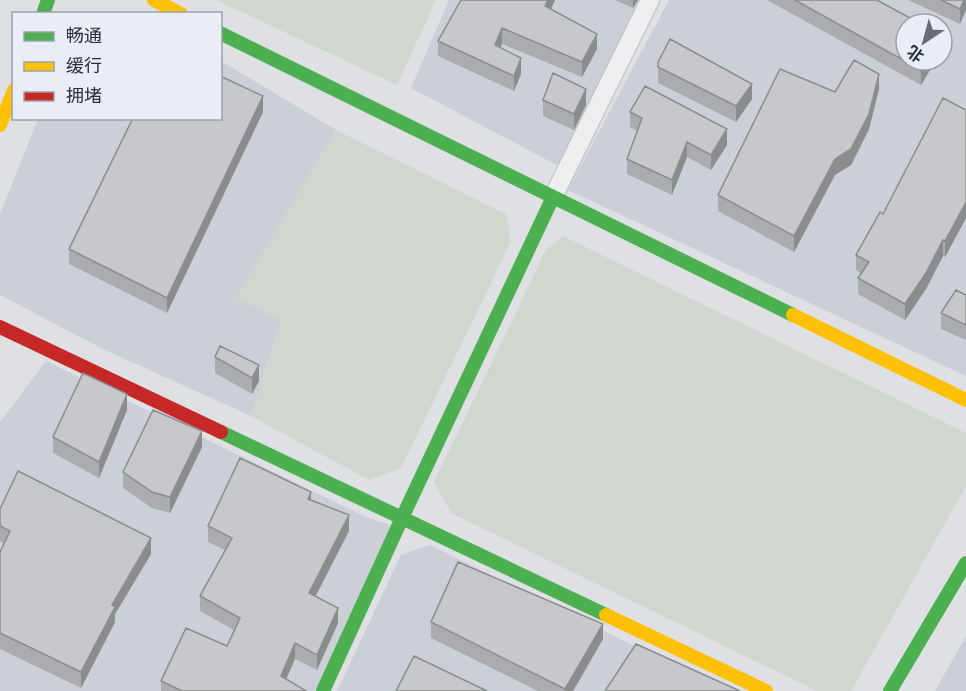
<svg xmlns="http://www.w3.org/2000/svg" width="966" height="691" viewBox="0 0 966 691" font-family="Barlow,'Noto Sans SC',sans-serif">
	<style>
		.built { fill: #cbd0d7; fill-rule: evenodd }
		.green { fill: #cfd7ce }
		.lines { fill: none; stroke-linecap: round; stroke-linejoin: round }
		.street-casing { stroke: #bcbec1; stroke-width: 20 }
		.street { stroke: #edeef0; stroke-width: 18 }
		.fast { stroke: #4caf50; stroke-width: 14 }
		.slow { stroke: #ffc107; stroke-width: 14 }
		.jam { stroke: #c62828; stroke-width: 14 }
		.wall { fill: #aaacaf }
		.shaded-wall { fill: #8b8c8e }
		.building { fill: #c6c8cb; stroke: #8b8c8e; stroke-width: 1.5 }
	</style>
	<rect width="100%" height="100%" fill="#dee0e3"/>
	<!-- built -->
	<path class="built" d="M449,0h196l-79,170 -155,-82z
		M669,0h297v376l-398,-186zM906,24h36v36h-36z
		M221,61l115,69 -99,167 44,23 -30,96 -146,-66 -105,-55v-81l38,-95 182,-1z
		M46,361l322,157 23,7 -71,166h-320v-269z
		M430,545l296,146h-389l64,-136z
		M966,636v55h-31z"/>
	<!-- green -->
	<path class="green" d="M216,0h220l-39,85z
		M336,130l170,84 5,28 -110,226 -32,12 -118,-64 30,-96 -45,-23z
		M563,236l403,197v53l-115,205h-34l-366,-178 -17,-31 112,-232z"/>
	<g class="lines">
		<!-- street casing -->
		<g class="street-casing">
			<path id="street" d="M553,197l97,-197"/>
		</g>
		<!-- street -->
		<use href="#street" class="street"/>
		<!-- fast -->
		<path class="fast" d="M43,14l5,-14
			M220,33l573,282
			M221,432l385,183
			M323,691l79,-173 151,-321
			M890,691l76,-128"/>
		<!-- slow -->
		<path class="slow" d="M154,0l27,14
			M0,125l14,-35
			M793,315l173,85
			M606,615l160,76"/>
		<!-- jam -->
		<path class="jam" d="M0,327l221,105"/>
	</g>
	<!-- wall -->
	<path class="wall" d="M461,0h94l-4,9 46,40 -15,28 -80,-33 -2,4 21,26 -7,17 -76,-35v-15z
		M615,0h23l-5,8z
		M767,0h110l59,60 -15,25z
		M908,0h58l-6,24z
		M658,62l94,37 -16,23 -78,-39z
		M879,89l-10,40 -18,36 -16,10 -41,77 -76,-41v-16l117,-103z
		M543,100l43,5 -12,25 -31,-14z
		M966,110v108l-21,39 -2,-1 -17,33 -21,31 -47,-26v-16l3,-4 -5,-4v-15l27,-41z
		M263,112l-96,201 -98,-49v-15z
		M630,112l97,33 -16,25 -24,-13 -15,38 -45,-21v-15l10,-28 -7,-4z
		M966,295v45l-25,-11v-16z
		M215,357l44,24 -7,13 -37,-21z
		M127,410l-28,68 -46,-25v-16z
		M202,447l-32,66 -18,-5 -29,-20v-16z
		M311,500l38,31 -34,65 23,27 -21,47 -22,-11 -9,20 20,12h-145v-10l66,-35 7,-16 -34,-19v-15l25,-46 -17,-8v-16z
		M0,509l151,45 -36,60v8l-34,66 -81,-39v-97l4,-8 -4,-3z
		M431,622l172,17 -30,52h-35l-107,-53z"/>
	<!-- shaded-wall -->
	<path class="shaded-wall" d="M548,0h7l-10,21v-15z
		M633,0h5l-5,8z
		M964,0h2v10l-6,14v-15z
		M502,28v16l-7,17v-16z
		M597,34v15l-15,28v-15z
		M521,58v16l-7,17v-15z
		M927,60h9l-15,25v-15z
		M879,74v15l-10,40 -18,36 -16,10 -41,77v-16z
		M752,84v15l-16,23v-16z
		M586,89v16l-12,25v-16z
		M263,96v16l-96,201v-15z
		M727,129v16l-16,25v-15z
		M687,142v15l-15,38v-15z
		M966,202v16l-21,39v-16z
		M943,240v16l-17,33 -21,31v-16z
		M259,365v16l-7,13v-16z
		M127,394v16l-28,68v-16z
		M202,431v16l-32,66v-16z
		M311,492v15l-3,-8z
		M349,515v16l-40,78v-16z
		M151,538v16l-36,60v8l-34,66v-16l31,-67z
		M338,608v15l-21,47v-15z
		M603,624v15l-30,52h-8v-2z
		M295,643v16l-14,32v-15z"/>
	<!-- building -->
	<path class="building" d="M461,0h87l-3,6 52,28 -15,28 -80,-34 -7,17 26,13 -7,18 -76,-35z
		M795,0h82l44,24h-15v36h21l-6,10z
		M941,0h23l-4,9z
		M670,39l82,45 -16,22 -78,-39v-5z
		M854,60l25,14 -10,40 -18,35 -16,10 -41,77 -76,-41 62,-126 55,23z
		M553,73l33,16 -12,25 -31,-14z
		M220,76l43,20 -96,202 -98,-49 64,-131h87z
		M645,86l82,43 -16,26 -24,-13 -15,38 -45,-21 15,-41 -12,-6z
		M943,98l23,12v92l-21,39 -2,-1 -17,33 -21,31 -47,-26 11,-16 -13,-7 24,-43 3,2z
		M956,290l10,5v30l-25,-12z
		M220,346l39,19 -7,13 -37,-21z
		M83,373l44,21 -28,68 -46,-25z
		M153,410l49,21 -32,66 -18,-5 -29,-20z
		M240,458l71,34 -3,7 41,16 -40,78 29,15 -21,47 -22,-12 -14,33 25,15h-124l-21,-10 25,-53 41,18 13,-28 -40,-22 32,-58 -24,-12z
		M18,471l133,67 -39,67 3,2 -34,65 -81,-39v-81l10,-21 -10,-5v-17z
		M458,562l145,62 -38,65 -134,-67z
		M636,644l104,47h-135z
		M414,656l73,35h-91z"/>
	<!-- legend -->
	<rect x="12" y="12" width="210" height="108" fill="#eaeef4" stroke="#9ba1aa" stroke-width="1.5"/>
	<rect x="24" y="32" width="30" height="9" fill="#4caf50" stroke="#9ba1aa" stroke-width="1.5"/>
	<text x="66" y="42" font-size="18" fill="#252e3c">畅通</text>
	<rect x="24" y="62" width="30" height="9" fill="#ffc107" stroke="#9ba1aa" stroke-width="1.5"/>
	<text x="66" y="72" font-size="18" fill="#252e3c">缓行</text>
	<rect x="24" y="92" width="30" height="9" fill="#c62828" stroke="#9ba1aa" stroke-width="1.5"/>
	<text x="66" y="102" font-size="18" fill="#252e3c">拥堵</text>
	<!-- north arrow -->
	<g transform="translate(924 42) rotate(216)"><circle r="28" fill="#eaeef4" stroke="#9ba1aa" stroke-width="1.5"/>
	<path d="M0-4.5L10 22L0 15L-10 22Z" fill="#666c76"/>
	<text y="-9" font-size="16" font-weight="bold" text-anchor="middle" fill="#252e3c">北</text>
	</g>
</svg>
